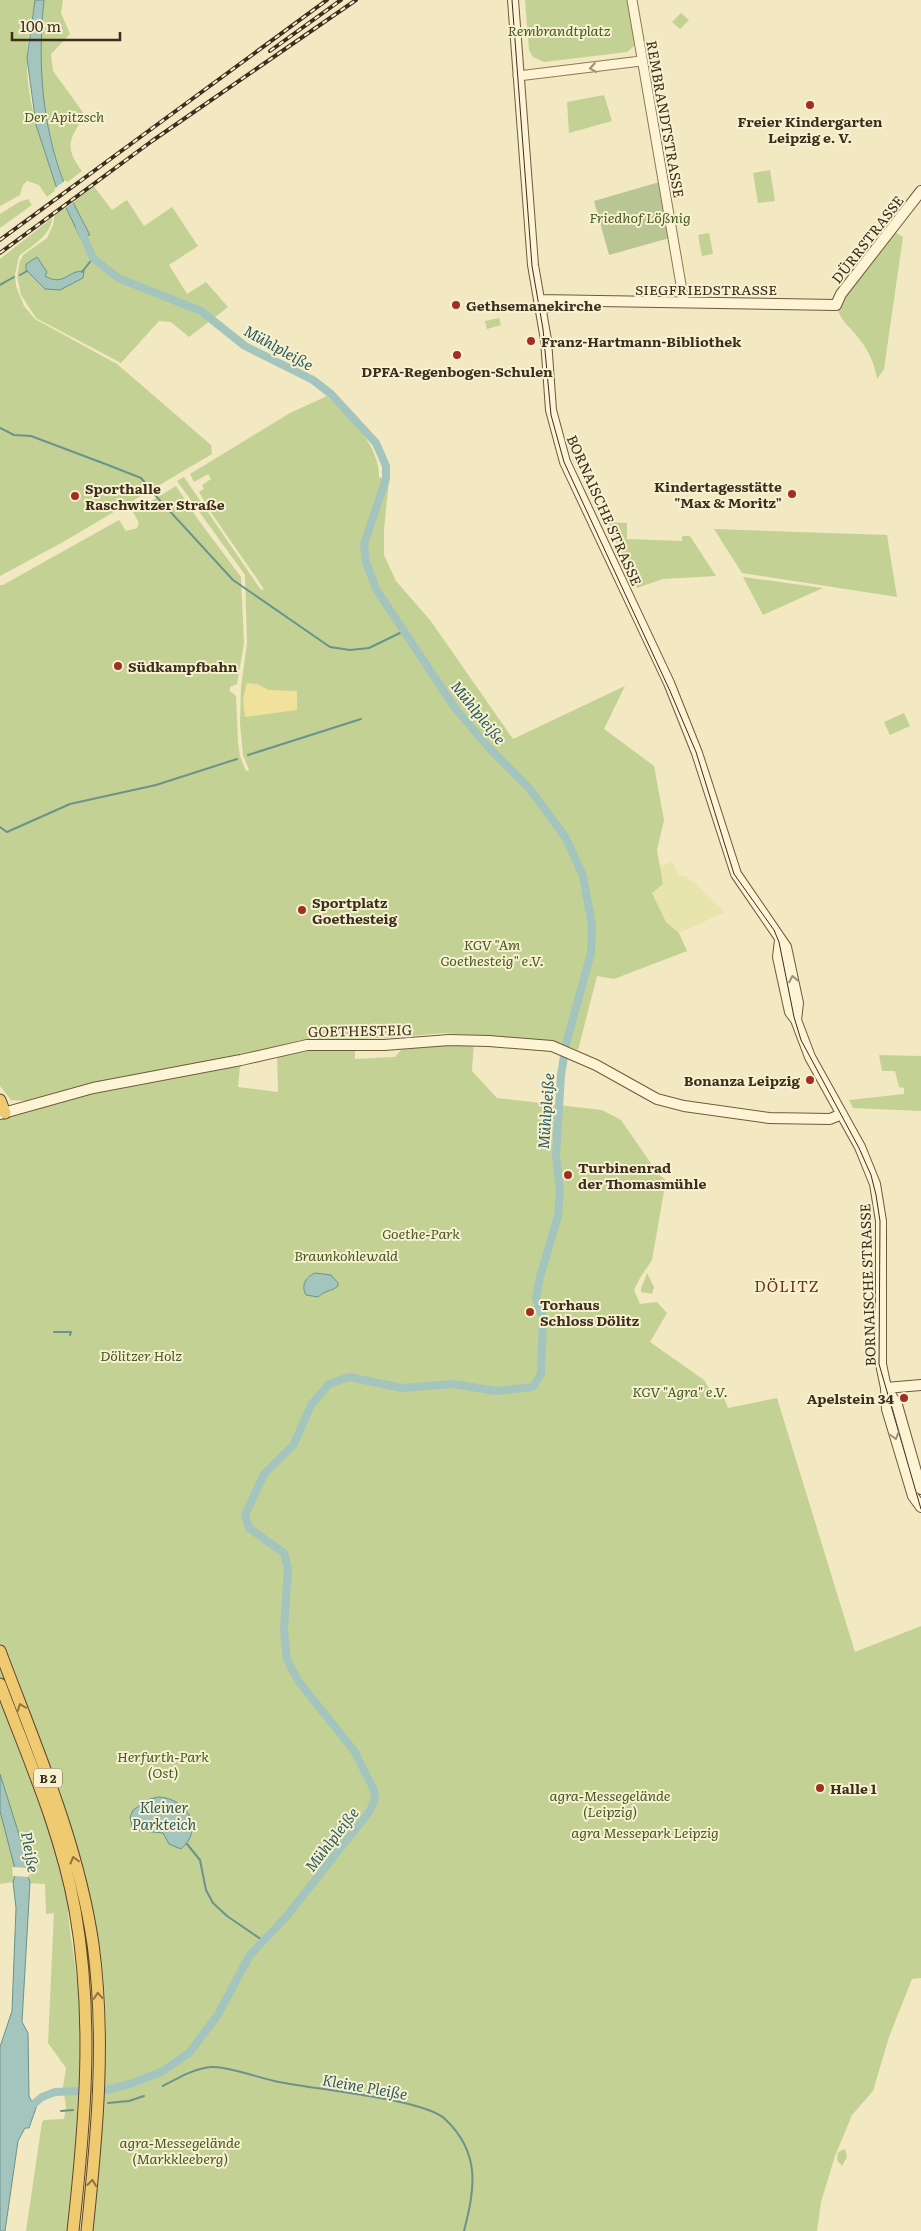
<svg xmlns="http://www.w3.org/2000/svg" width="921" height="2231" viewBox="0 0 921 2231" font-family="Literata,serif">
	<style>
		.farmland { fill: #e8e4ae }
		.green { fill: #c4d194 }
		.sand { fill: #f0e29c }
		.cemetery { fill: #bac594 }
		.water { fill: #a4c4be; stroke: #6a938d }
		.pier { fill: #f2e8c1 }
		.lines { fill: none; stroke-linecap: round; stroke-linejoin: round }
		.stream { stroke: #6a938d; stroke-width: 2 }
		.canal { stroke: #a4c4be; stroke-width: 8 }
		.tertiary-casing { stroke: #8d7957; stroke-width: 11 }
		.secondary-casing { stroke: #6f5a3a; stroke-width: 12 }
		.trunk-casing { stroke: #5a462b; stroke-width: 13 }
		.tertiary { stroke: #fcf4d5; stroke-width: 9 }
		.secondary { stroke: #fcf4d5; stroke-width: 10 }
		.trunk { stroke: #f0ca70; stroke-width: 11 }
		.tram { stroke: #3c2e1c; stroke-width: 1 }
		.rail-casing { stroke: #3c2e1c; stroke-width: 4 }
		.rail { stroke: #f8f1d1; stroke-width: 2; stroke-dasharray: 5.5; stroke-linecap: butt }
		.oneway { stroke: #9c9178 }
		.oneway2 { stroke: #8d7442 }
		.poi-dot { fill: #a22d21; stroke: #f8f1d1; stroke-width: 2 }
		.labels { text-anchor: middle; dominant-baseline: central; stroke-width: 4; stroke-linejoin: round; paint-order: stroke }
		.shield { fill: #f8f1d1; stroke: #746852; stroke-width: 1 }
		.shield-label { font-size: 12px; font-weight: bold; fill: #3c2e1c }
		.park-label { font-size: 14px; font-style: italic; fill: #465a21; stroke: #f8f1d1 }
		.street-label { font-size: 14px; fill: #3c2e1c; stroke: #f8f1d1 }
		.poi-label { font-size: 14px; font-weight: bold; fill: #3c2e1c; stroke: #f8f1d1; text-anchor: start }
		.water-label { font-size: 15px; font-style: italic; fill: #2a5b5d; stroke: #f8f1d1 }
		.neighbourhood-label { font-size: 15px; letter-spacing: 1px; fill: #6c3218; stroke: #f8f1d1 }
	</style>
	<rect width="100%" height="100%" fill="#f2e8c1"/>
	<!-- farmland -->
	<path class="farmland" d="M673,862l5,14h6l11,7 30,29 -46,21 -13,-11 -14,-29 11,-9 -4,-18z"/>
	<!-- green -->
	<path class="green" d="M0,0h35c-3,19 -8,39 -8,58 -1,45 16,89 30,131l-10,8 -8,-12 -12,-4 -4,4 -3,10 -20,11z
		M44,0h19l-2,13 9,21 -19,20 2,17 32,44c-15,24 -22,31 -3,56l-17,13c-23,-61 -28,-120 -21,-184z
		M525,0h105l4,46 -7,6 -83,10 -11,-5 -4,-7z
		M681,13l8,7 -9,9 -8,-7z
		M604,95l8,26 -43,12 -2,-31z
		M770,170l5,31 -17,2 -5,-30z
		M93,185l19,25 15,-10 17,26 28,-19 26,39 -29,19 18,29 19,-12 22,25 -39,30 -18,-15 -12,-1 -38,42 -85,-45 -15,-23 -4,-19 3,-15 3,-6 24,-17 6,-13 2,-12z
		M28,199l4,6 -32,23v-14l19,-12z
		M52,218c-1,18 -21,28 -33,38l-4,19 1,11 8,20 11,13 82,45 94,81 1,9 -149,88 -63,34v-317z
		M891,230l12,7 -19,132 -7,10c-2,-14 -8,-28 -17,-39 -11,-16 -17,-14 -24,-35z
		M709,233l4,21 -11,2 -4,-21z
		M499,318l2,7 -14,4 -2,-8z
		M327,396c22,22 52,47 52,81l10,3 -5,49v26l12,26 34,39 83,119 112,-53 -21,43 50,37 10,54 -7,30 6,34 -11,9 14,29 13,11 8,18 -73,28 -17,-3 -19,74 -23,-8 -110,-9 -59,5 -85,2 -66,17 -153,28 -55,16 -16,-1 -11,-14v-501h3l116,-65 7,11 11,-3 2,-5 -6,-11 43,-26 21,32 44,59 3,66 -7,41 -7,3v4l6,5 2,46 2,14 6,15 3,-1 -6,-15 -3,-32 1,-36 6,-44 -2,-68 -68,-94 7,-4 77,113 3,-1 -52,-75 -13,-22 5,-3 -2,-4 9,-6 -3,-5 -14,8 -4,-8 100,-61z
		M607,522l20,1v16l55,2v-5h8l26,40 -53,3 -26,9z
		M714,529l173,6 10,62 -155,-24z
		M743,577l80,11 -60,27z
		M904,713l6,13 -20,9 -6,-13z
		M474,1040l-2,31 25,27 105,12 19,10 38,55 7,5 -14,80 -12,18 -6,12 6,14 17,-2 10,11 -17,29 54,38 12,20 7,-4 5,12 49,-10 78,254 66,-26v352l-9,1 -23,58 -16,54 -21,24 -17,41 -14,46 -4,29h-725c9,-108 26,-217 0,-325l-24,5c2,26 8,53 10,80 6,80 -3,160 -11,240h-41l16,-109 2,-2 20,-1 2,-12 -3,-20 3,-19 -18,-25 6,-130 -8,1 -1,-30 -32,-2 -13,2v-764l88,-25 152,-29 -2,21 40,5 -1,-41 78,-6v14l40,-2 11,-13z
		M879,1055l42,1v55l-68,-3 -4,-8 55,-6v-6l-5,-1 -4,-16h-13z
		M647,1273l7,14 -2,7 -11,-2v-3z
		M845,2149l2,8 -5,9 -5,-6 1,-8z"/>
	<!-- sand -->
	<path class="sand" d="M247,683l10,1 12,6 28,1v19l-52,7 -2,-18z"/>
	<!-- cemetery -->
	<path class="cemetery" d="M663,181l10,56 -64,18 -15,-54z"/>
	<!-- water -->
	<path class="water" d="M35,0h9c-6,58 -3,113 15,169 8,23 20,45 31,66l-6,1 -3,3 -24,-50 -21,-64 -9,-67z
		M37,257l10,15 -2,4c19,11 23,-6 39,-5l-1,7 -23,12 -15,-1 -19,-19v-6z
		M315,1273l16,2 7,8v3c-7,6 -13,4 -20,11l-12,-2c-5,-9 -1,-18 9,-22z
		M0,1774l28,89 -3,7 5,12 -8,140 6,11 1,63 3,6 2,-1 3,4 -8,23h-4l-7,13 -13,90h-5v-184l12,-36 4,-103 -3,-26 3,-9 -16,-62z
		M158,1797c29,1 47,32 23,52l-12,-5 -6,-11 -30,-3 -3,-13 3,-7 17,-11z"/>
	<!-- pier -->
	<path class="pier" d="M66,180l9,21 -11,8 -10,-20z
		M12,1867l16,1 1,9 -16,-1z"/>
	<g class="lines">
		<!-- stream -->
		<path class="stream" d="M82,272l11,-14
			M20,275l7,-4
			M0,285l14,-8
			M0,428l14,7 17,1 77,29 33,13 10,12
			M155,495l78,85 97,67 20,3 19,-2 33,-16
			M248,755l113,-36
			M0,827l7,5 63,-28 86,-19 81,-26
			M54,1332h17l-1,3
			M187,1844l13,16 6,30 7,13 14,13 35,24
			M163,2086c15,-8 32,-18 49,-19 16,-1 50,12 67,15 34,7 145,17 166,37 36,34 30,69 19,112
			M108,2103l21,-2 15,-5
			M61,2111l12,-1"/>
		<!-- canal -->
		<path class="canal" d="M29,2108l13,-11 13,-5 50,-2 25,-6 33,-13 26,-18 28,-37 33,-61 36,-38 83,-105 6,-12 -1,-10 -19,-38 -56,-70 -12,-22 -3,-30 4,-62 -4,-15 -35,-25 -4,-13 19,-41 30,-30 17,-39 18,-21 20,-7 53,11 51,-4 43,7 37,-4 8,-13 2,-55 -7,-21 4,-21 18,-61 2,-25 -4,-35 5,-81 5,-31 25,-91 1,-28 -9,-49 -17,-38 -37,-50 -39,-39 -35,-41 -79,-119 -10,-27 -2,-18 22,-65v-13l-10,-23 -45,-49 -18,-14 -68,-34 -44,-35 -83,-33 -25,-20 -13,-30"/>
		<!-- tertiary casing -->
		<g class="tertiary-casing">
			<path id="tertiary" d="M632,0l52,302
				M518,76l123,-15"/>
		</g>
		<!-- secondary casing -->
		<g class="secondary-casing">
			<path id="secondary" d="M513,0l20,265 13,75 5,70 14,52 104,221 28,70 39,121 50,73 12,56 -2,17
				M539,300l297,5 5,-11 80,-103
				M540,308l27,-4
				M780,940l-2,17 12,55 6,8 14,37 50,90 15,37 6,37v143l5,24 1,21 26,87 8,11
				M0,1114l93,-26 148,-28 66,-15h77l65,-5 40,1 63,5 44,19 61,34 27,7 85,12 61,1 12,-5
				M886,1388l35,-3
				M887,1389l10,16 24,84"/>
		</g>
		<!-- trunk casing -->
		<g class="trunk-casing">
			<path id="trunk" d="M0,1100l5,13
				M0,1651c36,96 78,191 93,293 13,95 4,191 -6,287
				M0,1684c28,74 61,148 75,226 19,107 10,214 -2,321"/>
		</g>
		<!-- tertiary -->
		<use href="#tertiary" class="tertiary"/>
		<!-- secondary -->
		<use href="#secondary" class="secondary"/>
		<!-- trunk -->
		<use href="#trunk" class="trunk"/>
		<!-- tram -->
		<path class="tram" d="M512,0l20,266 11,63 8,86 13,47 106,229 26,61 38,122 40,56 5,12 15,75 7,23 58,108 12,27 5,20 4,26 -1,143 42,145"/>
		<!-- rail casing -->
		<g class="rail-casing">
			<path id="rail" d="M270,51l71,-51
				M0,240l327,-240
				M0,253l152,-112 204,-141"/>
		</g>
		<!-- rail -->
		<use href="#rail" class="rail"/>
	</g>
	<!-- one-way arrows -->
	<defs><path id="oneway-chevron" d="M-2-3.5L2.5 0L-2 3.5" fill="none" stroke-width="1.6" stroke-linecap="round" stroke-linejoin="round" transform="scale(1.25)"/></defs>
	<g class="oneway">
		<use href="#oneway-chevron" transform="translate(593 68) rotate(171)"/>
		<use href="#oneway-chevron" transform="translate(793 979) rotate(-101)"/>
		<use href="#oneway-chevron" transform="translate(895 1436) rotate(74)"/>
	</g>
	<g class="oneway2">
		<use href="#oneway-chevron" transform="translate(21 1707) rotate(-111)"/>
		<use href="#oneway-chevron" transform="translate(74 1860) rotate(-105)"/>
		<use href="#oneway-chevron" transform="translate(98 1996) rotate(-94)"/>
		<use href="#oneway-chevron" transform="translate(92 2183) rotate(-84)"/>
	</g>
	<!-- markers -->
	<g class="poi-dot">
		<circle cx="810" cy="105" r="5"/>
		<circle cx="456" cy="305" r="5"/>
		<circle cx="531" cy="341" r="5"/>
		<circle cx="457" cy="355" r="5"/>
		<circle cx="792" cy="494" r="5"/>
		<circle cx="75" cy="496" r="5"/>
		<circle cx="118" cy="666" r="5"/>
		<circle cx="302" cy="910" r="5"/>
		<circle cx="810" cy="1080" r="5"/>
		<circle cx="568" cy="1175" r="5"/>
		<circle cx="530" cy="1312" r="5"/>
		<circle cx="904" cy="1398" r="5"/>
		<circle cx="820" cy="1788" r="5"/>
	</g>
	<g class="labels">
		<!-- shield labels -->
		<rect class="shield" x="34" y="1768.5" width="28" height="19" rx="4"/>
		<g class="shield-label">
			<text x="48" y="1778">B 2</text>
		</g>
		<!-- park labels -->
		<g class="park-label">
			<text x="559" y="30">Rembrandtplatz</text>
			<text x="64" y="116">Der Apitzsch</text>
			<text x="640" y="217">Friedhof Lößnig</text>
			<text x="492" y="944">KGV "Am<tspan x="492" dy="16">Goethesteig" e.V.</tspan></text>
			<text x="421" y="1233">Goethe-Park</text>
			<text x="346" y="1255">Braunkohlewald</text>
			<text x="141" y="1355">Dölitzer Holz</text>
			<text x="680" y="1391">KGV "Agra" e.V.</text>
			<text x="163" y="1756">Herfurth-Park<tspan x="163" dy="16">(Ost)</tspan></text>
			<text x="610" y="1795">agra-Messegelände<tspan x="610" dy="16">(Leipzig)</tspan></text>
			<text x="645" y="1832">agra Messepark Leipzig</text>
			<text x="180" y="2142">agra-Messegelände<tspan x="180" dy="16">(Markkleeberg)</tspan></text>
		</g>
		<!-- street labels -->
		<g class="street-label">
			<text transform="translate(666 119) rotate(80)">REMBRANDTSTRASSE</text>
			<text transform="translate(867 239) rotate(-52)">DÜRRSTRASSE</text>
			<text x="706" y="289">SIEGFRIEDSTRASSE</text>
			<text transform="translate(605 510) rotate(66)">BORNAISCHE STRASSE</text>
			<text transform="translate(360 1030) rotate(-1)">GOETHESTEIG</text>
			<text transform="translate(867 1285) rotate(-92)">BORNAISCHE STRASSE</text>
		</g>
		<!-- poi labels -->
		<g class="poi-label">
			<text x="810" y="121" text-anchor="middle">Freier Kindergarten<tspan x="810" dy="16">Leipzig e. V.</tspan></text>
			<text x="466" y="305">Gethsemanekirche</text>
			<text x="541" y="341">Franz-Hartmann-Bibliothek</text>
			<text x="457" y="371" text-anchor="middle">DPFA-Regenbogen-Schulen</text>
			<text x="782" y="486" text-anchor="end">Kindertagesstätte<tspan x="782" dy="16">"Max &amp; Moritz"</tspan></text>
			<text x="85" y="488">Sporthalle<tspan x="85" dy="16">Raschwitzer Straße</tspan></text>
			<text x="128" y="666">Südkampfbahn</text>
			<text x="312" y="902">Sportplatz<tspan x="312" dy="16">Goethesteig</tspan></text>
			<text x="800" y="1080" text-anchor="end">Bonanza Leipzig</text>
			<text x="578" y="1167">Turbinenrad<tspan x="578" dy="16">der Thomasmühle</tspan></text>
			<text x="540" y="1304">Torhaus<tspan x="540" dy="16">Schloss Dölitz</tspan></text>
			<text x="894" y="1398" text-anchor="end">Apelstein 34</text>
			<text x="830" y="1788">Halle 1</text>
		</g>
		<!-- water labels -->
		<g class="water-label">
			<text transform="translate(279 347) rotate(29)">Mühlpleiße</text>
			<text transform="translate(479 712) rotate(51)">Mühlpleiße</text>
			<text transform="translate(545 1111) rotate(-86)">Mühlpleiße</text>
			<text x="164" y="1806">Kleiner<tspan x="164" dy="17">Parkteich</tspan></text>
			<text transform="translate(331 1839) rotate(-52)">Mühlpleiße</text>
			<text transform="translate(31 1852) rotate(80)">Pleiße</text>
			<text transform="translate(365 2086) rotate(10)">Kleine Pleiße</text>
		</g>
		<!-- neighbourhood labels -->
		<g class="neighbourhood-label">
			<text x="787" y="1285">DÖLITZ</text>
		</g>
	</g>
	<!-- scale -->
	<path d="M12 32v8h108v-8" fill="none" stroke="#3c2e1c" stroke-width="2.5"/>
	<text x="20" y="32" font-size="15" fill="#3c2e1c" stroke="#f8f1d1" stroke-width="4" paint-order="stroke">100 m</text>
</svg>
